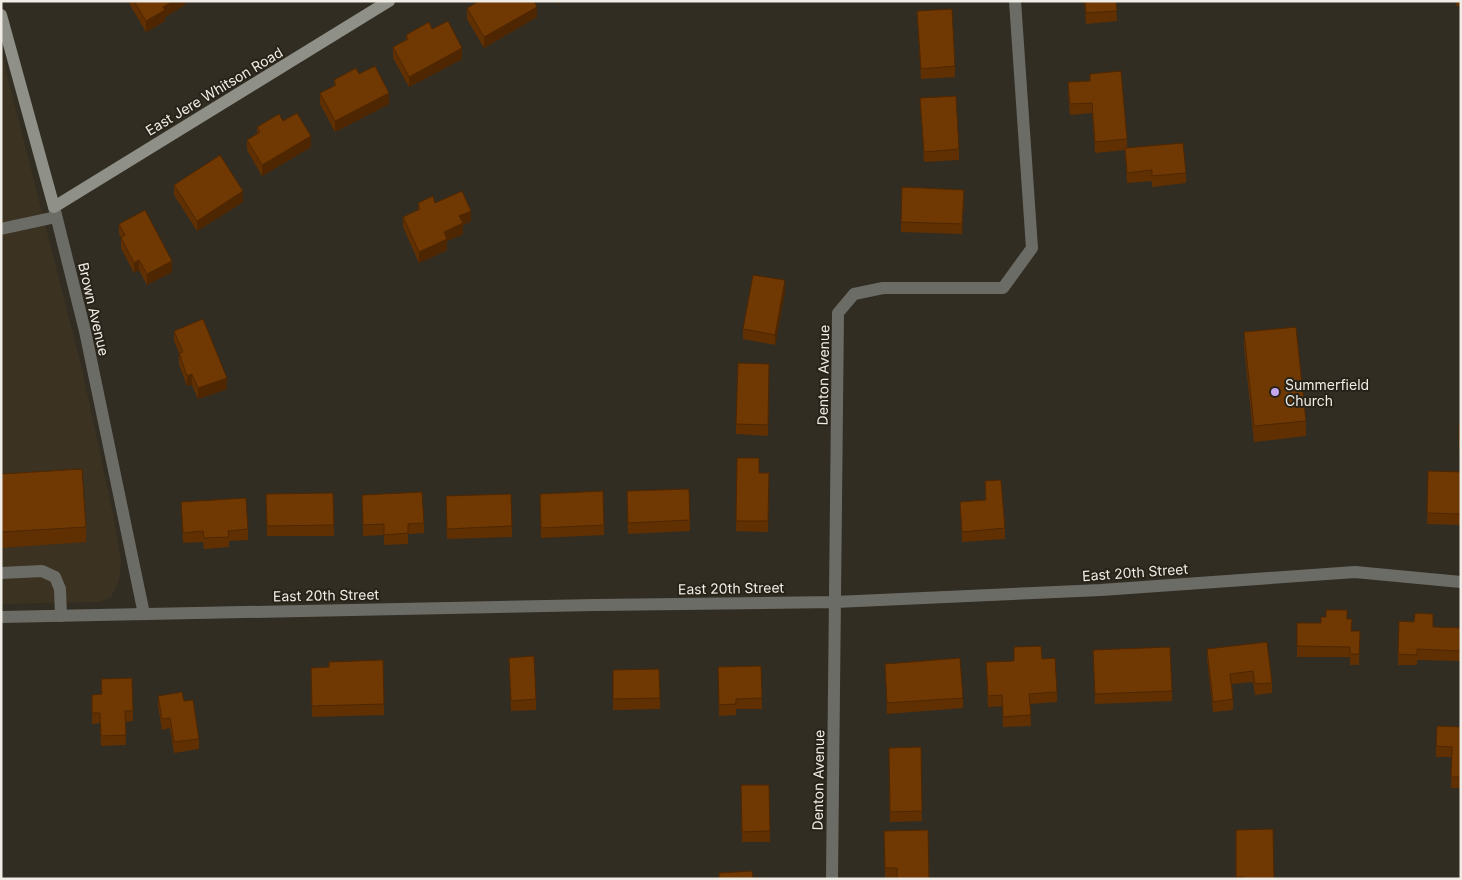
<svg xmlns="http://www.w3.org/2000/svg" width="1462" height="880" viewBox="0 0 1462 880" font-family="Inter,sans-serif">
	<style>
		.built { fill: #3b3222 }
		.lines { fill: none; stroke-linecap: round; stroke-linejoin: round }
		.lane { stroke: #6c6c67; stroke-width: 12 }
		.street { stroke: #6c6c67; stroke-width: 12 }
		.secondary { stroke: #8f9087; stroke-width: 12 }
		.wall { fill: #603003 }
		.shaded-wall { fill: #4e2702 }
		.building { fill: #703803; stroke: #4e2702 }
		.poi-dot { fill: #c6a6f0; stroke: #282319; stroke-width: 2 }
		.labels { text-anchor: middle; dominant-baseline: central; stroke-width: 4; stroke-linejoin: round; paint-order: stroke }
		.street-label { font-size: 14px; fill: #f0ece6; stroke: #282319 }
		.poi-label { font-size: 14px; fill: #f0ece6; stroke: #282319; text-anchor: start }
	</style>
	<rect width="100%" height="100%" fill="#322d23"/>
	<!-- built -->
	<path class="built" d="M1,52l81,317 31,145 8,47 -2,20 -8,16 -11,5 -99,2z"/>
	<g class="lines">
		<!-- lane -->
		<path class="lane" d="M1,229l55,-12
			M1,573l41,-2 13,6 5,12 1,27"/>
		<!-- street -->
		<path class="street" d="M54,207l31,124 59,283
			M1,617l595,-12 239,-3 266,-12 254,-18 106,10
			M832,879l6,-566 16,-19 29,-6h120l29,-40 -17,-247"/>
		<!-- secondary -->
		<path class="secondary" d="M1,15l53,192 335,-206"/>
	</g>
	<!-- wall -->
	<path class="wall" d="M129,1h56v4l-20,12v4l-19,11 -17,-29z
		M1084,1h32l1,20 -31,3z
		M1456,1h5v5h-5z
		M467,8l70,9 -53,31 -17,-29z
		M917,11l38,55v11l-34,2z
		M432,29l30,30 -53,28 -16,-29v-11l13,-6v-6z
		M359,74l30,30 -54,28 -15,-28v-11l14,-6v-7z
		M1090,74l37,65v9l59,25v10l-34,4v-6l-25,2 -2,-33 -30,3 -3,-40 -22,2 -2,-22v-11l22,-1z
		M920,98l39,51v11l-35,2z
		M283,121l28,26 -49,29 -15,-26v-10l10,-6v-7z
		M174,185l69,17 -46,29 -23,-36z
		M964,200l-2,34 -61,-2v-10z
		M418,203h17l36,18 -8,4v9l-16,7v9l-28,13 -16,-36v-10l15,-7z
		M119,224l53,48 -25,13 -8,-15 -5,3 -13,-25v-10l-2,-4z
		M785,291l-10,54 -32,-6v-10z
		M174,331l53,58 -29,10 -6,-14 -5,1 -8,-22v-11l-5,-12z
		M1244,332l62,89v15l-52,6 -10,-95z
		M769,364l-1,72 -32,-2v-10z
		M1461,425v25h-2v-11z
		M737,458l22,15h10l-1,59 -32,-1z
		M1428,471l33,1v53l-34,-1z
		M1,474l85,53v15l-85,6z
		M985,481l20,47v11l-43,3 -2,-40 25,-2z
		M627,491l63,29v11l-62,3z
		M333,493l1,43h-67l-1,-42z
		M540,494l64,31v10l-63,3z
		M362,495l62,28v10l-16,1v10l-24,1v-10l-21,1z
		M181,502l67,27v11l-19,1v6l-25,2 -1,-7 -20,1z
		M446,507l66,19v11l-65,2z
		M1347,619l5,12h8l-1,34h-9v-8h-53v-34h24z
		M1433,627l28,1 -1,33 -43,-1v5h-19v-11z
		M1267,642l5,41v10l-17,2 -2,-13 -21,2 1,15v11l-20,2 -6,-53v-10z
		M1014,647l28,12 15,33v10l-27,2 1,22 -28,1 -1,-21 -14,1 -2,-45 28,-1z
		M1093,650l79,41v10l-77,3z
		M509,658l27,41v11l-25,1z
		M383,660l1,55 -72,2 -1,-39 18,-11z
		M885,664l78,34v10l-76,6z
		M761,666l1,43h-26v6l-17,1 -1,-49z
		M613,670l47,28v11l-47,1z
		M101,679l32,32v10l-8,1 1,23 -25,1 -1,-23 -8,1v-29l9,-1z
		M158,696l26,5 15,38v10l-25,4 -4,-25 -8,2 -4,-24z
		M1461,727v61h-10l1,-31h-16v-11z
		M921,747l1,74 -32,1 -1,-74z
		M741,785h28l1,57h-28z
		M928,830l-31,48 -12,1 -1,-48z
		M1236,830l38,49h-38z"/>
	<!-- shaded-wall -->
	<path class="shaded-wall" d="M173,1h12v4l-20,12v4l-19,11v-11l17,-14z
		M557,1h6l-6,3z
		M537,7v10l-53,31v-11z
		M462,48v11l-53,28v-10z
		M389,93v11l-54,28v-11z
		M311,136v11l-49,29v-11z
		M243,191v11l-46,29v-10z
		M471,211v10l-8,4v9l-16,7v9l-28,13v-11l25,-20 15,-16z
		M139,260v10l-5,3v-10z
		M172,261v11l-25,13v-11z
		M785,280v11l-10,54v-10z
		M192,374v11l-5,1v-10z
		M227,378v11l-29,10v-11z"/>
	<!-- building -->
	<path class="building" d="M134,1h39l-10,6 2,3 -19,11z
		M479,1h55l3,6 -53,30 -17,-29z
		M1085,1h31l1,10 -31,2z
		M952,9l3,57 -34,3 -4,-58z
		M448,21l14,27 -53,29 -16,-30 15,-8 -2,-4 23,-13 3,7z
		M375,66l14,27 -54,28 -15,-28 16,-8 -2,-5 22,-12 3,6z
		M1121,71l6,68 -32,3 -3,-39 -22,1 -2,-22 22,-1v-7z
		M956,96l3,53 -35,3 -4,-54z
		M297,113l14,23 -49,29 -15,-25 13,-8 -3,-5 22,-13 4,7z
		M1183,143l3,30 -34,3v-6l-25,3 -2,-25z
		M220,155l23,36 -46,30 -23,-36z
		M902,187l62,3 -2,34 -61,-2z
		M462,191l9,20 -12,5 4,7 -19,9 3,7 -28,13 -16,-35 17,-8 -2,-6 15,-7 2,7z
		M145,210l27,51 -25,13 -8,-14 -5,3 -13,-25 4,-3 -6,-11z
		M753,275l32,5 -10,55 -32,-6z
		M203,319l24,59 -29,10 -6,-14 -5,2 -8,-23 4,-1 -9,-21z
		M1296,327l10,94 -52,5 -10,-94z
		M738,363l31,1 -1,61 -32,-1z
		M1459,425h2v15l-2,-1z
		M737,458h22v15h10l-1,48h-32z
		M82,469l4,58 -85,5v-58z
		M1428,471l33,1v42l-34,-1z
		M1001,480l4,48 -43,4 -2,-30 26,-2 -1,-19z
		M689,489l1,31 -62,3 -1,-32z
		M603,491l1,34 -63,3 -1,-34z
		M422,492l2,31 -16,1v9l-24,2v-11l-21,1 -1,-30z
		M333,493l1,32 -67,1 -1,-32z
		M511,494l1,32 -65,3 -1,-33z
		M246,498l2,31 -20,2 1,6 -25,1 -1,-7 -20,2 -2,-31z
		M1326,610h21v9h5l-1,12h9l-1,23h-9v-7l-53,-1v-23h24v-6h5z
		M1415,613l18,1v13l28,1 -1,23 -43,-2v6l-19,-1 1,-33 15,1z
		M1267,642l5,41 -17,1 -2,-13 -23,3 3,25 -20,3 -6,-53z
		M1041,646l1,13 13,-1 2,34 -28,2 2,21 -28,2 -1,-22 -14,1 -2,-34 28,-1v-14z
		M1170,647l2,44 -77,3 -2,-44z
		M534,656l2,43 -25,2 -2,-43z
		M960,658l3,40 -76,5 -2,-39z
		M383,660l1,44 -72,2 -1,-38 18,-1v-5z
		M761,666l1,32 -26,1v5l-17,1 -1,-38z
		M659,669l1,29 -47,1v-29z
		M132,678l1,33h-8l1,24 -25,1 -1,-23h-8v-18l10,-1 -1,-15z
		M182,692l2,9 9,-1 6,39 -25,3 -4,-24 -8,1 -4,-23z
		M1437,726l24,1v50h-10l1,-30 -16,-1z
		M921,747l1,64 -32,1 -1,-64z
		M741,785h28l1,46 -28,1z
		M1273,829l1,50h-30v-2h-8v-47z
		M928,830l1,49h-32v-11h-12l-1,-37z
		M752,871l1,7h9v1h-43v-6z"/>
	<!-- markers -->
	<circle class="poi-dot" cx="1275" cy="392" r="5"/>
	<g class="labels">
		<!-- street labels -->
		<g class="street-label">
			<text transform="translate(214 91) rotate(-31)">East Jere Whitson Road</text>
			<text transform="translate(94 309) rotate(77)">Brown Avenue</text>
			<text transform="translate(823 375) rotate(-89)">Denton Avenue</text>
			<text transform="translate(1135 572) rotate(-4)">East 20th Street</text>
			<text transform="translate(731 588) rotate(-1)">East 20th Street</text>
			<text transform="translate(326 595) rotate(-1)">East 20th Street</text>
			<text transform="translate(818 780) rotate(-89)">Denton Avenue</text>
		</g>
		<!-- poi labels -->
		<g class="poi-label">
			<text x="1285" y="384">Summerfield<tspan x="1285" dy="16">Church</tspan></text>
		</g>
	</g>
	<!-- border -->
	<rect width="1462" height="880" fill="none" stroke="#f0ece6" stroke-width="5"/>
</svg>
